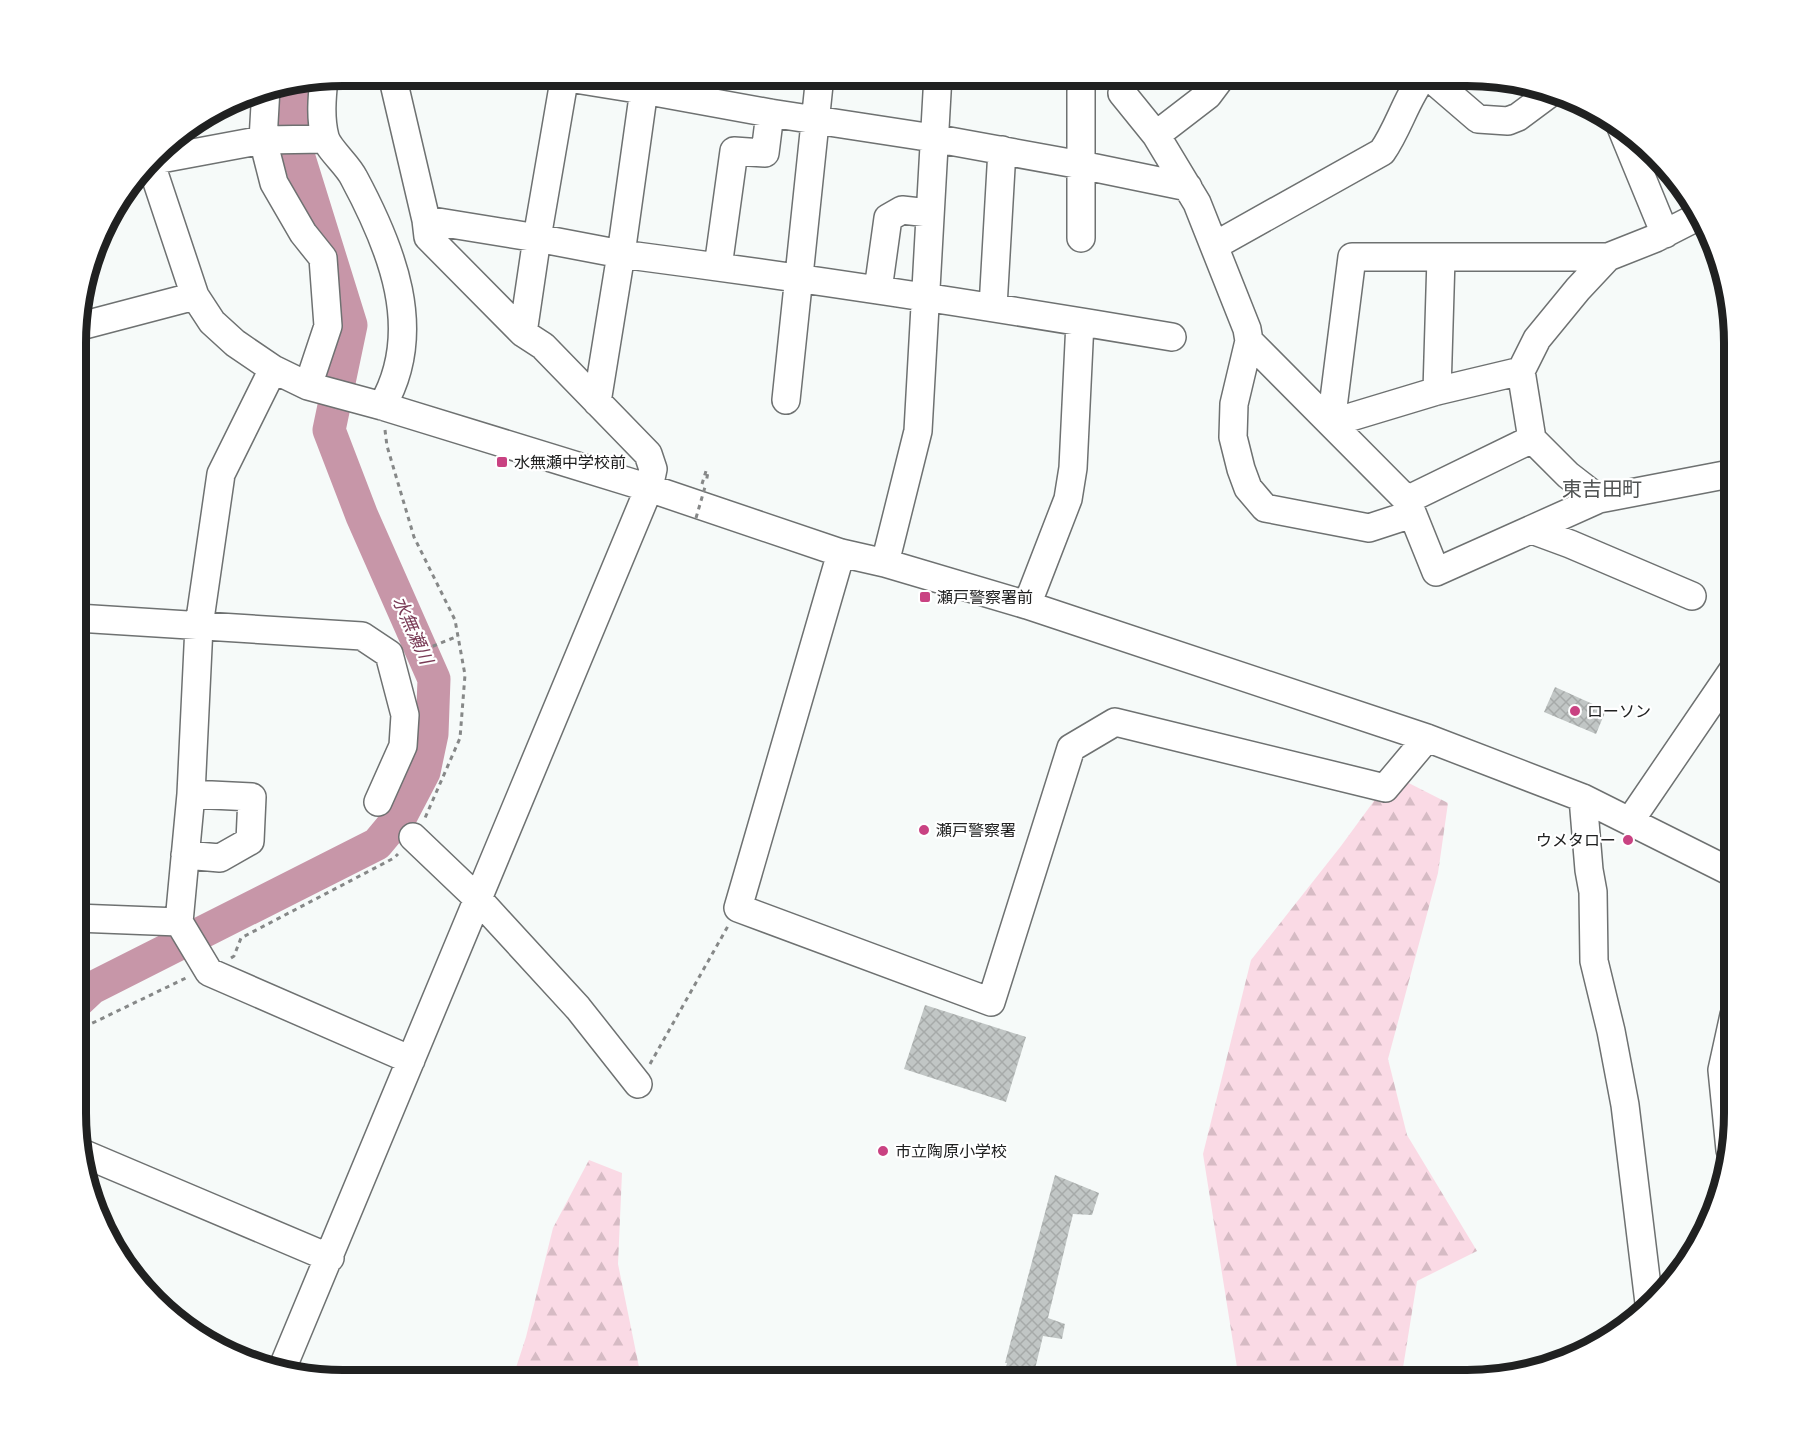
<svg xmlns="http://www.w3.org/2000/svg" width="1810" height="1455" viewBox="0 0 1810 1455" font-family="Poppins,'Noto Sans JP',sans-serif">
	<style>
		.forest { fill: url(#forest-firs) }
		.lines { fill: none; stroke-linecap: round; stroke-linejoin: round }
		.river { stroke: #c796a8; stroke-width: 33 }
		.building { fill: url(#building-cross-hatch) }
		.minor-casing { stroke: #6e7171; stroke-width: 30 }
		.path { stroke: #868888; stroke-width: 3; stroke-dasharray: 4.5 4.5; stroke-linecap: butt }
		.minor { stroke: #fff; stroke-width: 27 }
		.path-bridge { stroke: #868888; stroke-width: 3; stroke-dasharray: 4.5 4.5; stroke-linecap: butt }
		.poi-dot { fill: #c94282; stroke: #fff; stroke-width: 2 }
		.labels { text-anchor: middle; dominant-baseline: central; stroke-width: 4.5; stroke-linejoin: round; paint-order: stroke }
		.poi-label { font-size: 16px; fill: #202121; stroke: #fff; text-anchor: start }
		.water-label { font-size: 18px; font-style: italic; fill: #793a55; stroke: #fff }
		.quarter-label { font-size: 20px; fill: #505353; stroke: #fff }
		.rim { fill: none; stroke: #202121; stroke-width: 8 }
	</style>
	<defs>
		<pattern id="forest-firs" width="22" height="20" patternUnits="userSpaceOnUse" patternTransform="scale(1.5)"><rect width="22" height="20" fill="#fadae5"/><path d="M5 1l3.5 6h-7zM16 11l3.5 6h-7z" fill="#d6bbc4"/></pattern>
		<pattern id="building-cross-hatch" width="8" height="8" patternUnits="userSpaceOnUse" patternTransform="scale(1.5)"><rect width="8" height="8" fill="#c1c6c5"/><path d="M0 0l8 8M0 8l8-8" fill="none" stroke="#a6aaa9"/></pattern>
	</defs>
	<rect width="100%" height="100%" fill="#f6faf9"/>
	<!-- forest -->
	<path class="forest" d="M1393,775l55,28 -10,70 -50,186 19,76 70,116 -60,30 -16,99h-162l-36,-226 48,-194 90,-114z
		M589,1160l33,13 -4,91 21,103 11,13h-138l14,-43 27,-109z"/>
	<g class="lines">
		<!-- river -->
		<path class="river" d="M76,1003l16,-15 285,-144 25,-30 22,-42 8,-38 2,-55 -72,-163 -33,-86 22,-105 -55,-177 -3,-21 -2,-43"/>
	</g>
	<!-- building -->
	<path class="building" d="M1555,687l51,23 -10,24 -52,-22z
		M925,1005l101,32 -20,65 -102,-33z
		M1055,1175l44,18 -7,22 -19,-1 -25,104 17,6 -3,15 -19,-3 -8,33h-4l-4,11h-24l4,-17h-2z"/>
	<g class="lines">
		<!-- minor casing -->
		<g class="minor-casing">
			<path id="minor" d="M392,75l34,145 111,18 84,16 -24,148
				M550,75l93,15 127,23 163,25 148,27v-76l-2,-14
				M646,75l-25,179c184,24 367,52 551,83
				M1223,75l-15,20 -52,40 41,68 50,126 2,12 158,159 29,72 163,-73 136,-26
				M1428,76l50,43 30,2 10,-4 31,-23 -1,-4
				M324,78c-2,19 -4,40 1,59 3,12 23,28 29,41 37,69 72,153 28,228
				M266,88l-3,52 11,43 29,50 20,25 5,68 -20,60
				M1122,93l34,42
				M1621,127l44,107
				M150,161l45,135 17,26 23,21 38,26 35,17 74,20 267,82 192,65 44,10 142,42 400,133 156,60 152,76
				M150,161l113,-21 62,-1
				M426,220l2,17 95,96
				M1081,238v-73l107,22
				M1214,246l168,-94c17,-24 24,-54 42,-76
				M718,267l16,-116 31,2 5,-40
				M878,290l10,-72 14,-8 27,3
				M993,307l9,-157
				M77,327l118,-31
				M1249,341l-15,63 -1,33 8,32 7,19 17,20 104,20 43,-14
				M273,369l-52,105 -22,152 -8,168 -12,128 30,50 202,88
				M1437,391l4,-133
				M786,400l34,-325
				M1331,423l21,-166h256
				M1331,423l106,-32 84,-20
				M1599,499l-31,-24 -36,-36 -11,-68 16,-32 41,-50 30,-32 48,-19 45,-23
				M1407,500l125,-61
				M1532,530l38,14 122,52
				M841,553l-103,355 253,94 80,-254 44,-26 270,66 42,-50
				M885,563l33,-132 20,-356
				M1027,605l41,-106 5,-31 7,-146
				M77,618l285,18 27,18 16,61 -2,31 -25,56
				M1583,798l6,72 4,22 1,69 17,70 14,74 24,198
				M1630,821l105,-154
				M413,837l65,62 100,109 60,76
				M185,855l35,3 30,-17 2,-44 -61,-3
				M76,918l103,4
				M1730,1150l-8,-80 12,-55
				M82,1153l248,105
				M282,1369l367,-881 4,-19 -5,-15 -105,-108 -20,-13 14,-95 28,-163"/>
		</g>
		<!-- path -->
		<path class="path" d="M385,430l2,16 27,91 41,83 10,55 -5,63 -35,80
			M702,484l4,-13 2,1 -2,11
			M416,653l42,-17
			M231,958l3,-2 7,-18 153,-80 4,-4
			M76,1031l112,-54
			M650,1064l78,-138"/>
		<!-- minor -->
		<use href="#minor" class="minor"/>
		<!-- path-bridge -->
		<path class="path-bridge" d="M696,518l9,-31"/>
	</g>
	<!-- markers -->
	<g class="poi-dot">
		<rect x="496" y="456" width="12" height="12" rx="3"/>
		<rect x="919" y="591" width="12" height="12" rx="3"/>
		<circle cx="1575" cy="711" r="6"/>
		<circle cx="924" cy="830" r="6"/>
		<circle cx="1628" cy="840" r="6"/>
		<circle cx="883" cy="1151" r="6"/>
	</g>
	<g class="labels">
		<!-- poi labels -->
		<g class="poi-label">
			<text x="514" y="462">水無瀬中学校前</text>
			<text x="937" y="597">瀬戸警察署前</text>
			<text x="1587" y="711">ローソン</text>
			<text x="936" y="830">瀬戸警察署</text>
			<text x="1616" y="840" text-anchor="end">ウメタロー</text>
			<text x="895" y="1151">市立陶原小学校</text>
		</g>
		<!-- water labels -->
		<g class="water-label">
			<text transform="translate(413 630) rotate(66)">水無瀬川</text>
		</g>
		<!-- quarter labels -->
		<g class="quarter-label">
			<text x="1602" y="489">東吉田町</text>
		</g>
	</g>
	<!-- crop -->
	<path d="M0 0H1810V1455H0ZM343 86H1467A257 257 0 0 1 1724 343V1113A257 257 0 0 1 1467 1370H343A257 257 0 0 1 86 1113V343A257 257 0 0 1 343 86Z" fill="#fff" fill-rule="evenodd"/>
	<path class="rim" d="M343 86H1467A257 257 0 0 1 1724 343V1113A257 257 0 0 1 1467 1370H343A257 257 0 0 1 86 1113V343A257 257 0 0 1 343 86Z"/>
</svg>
